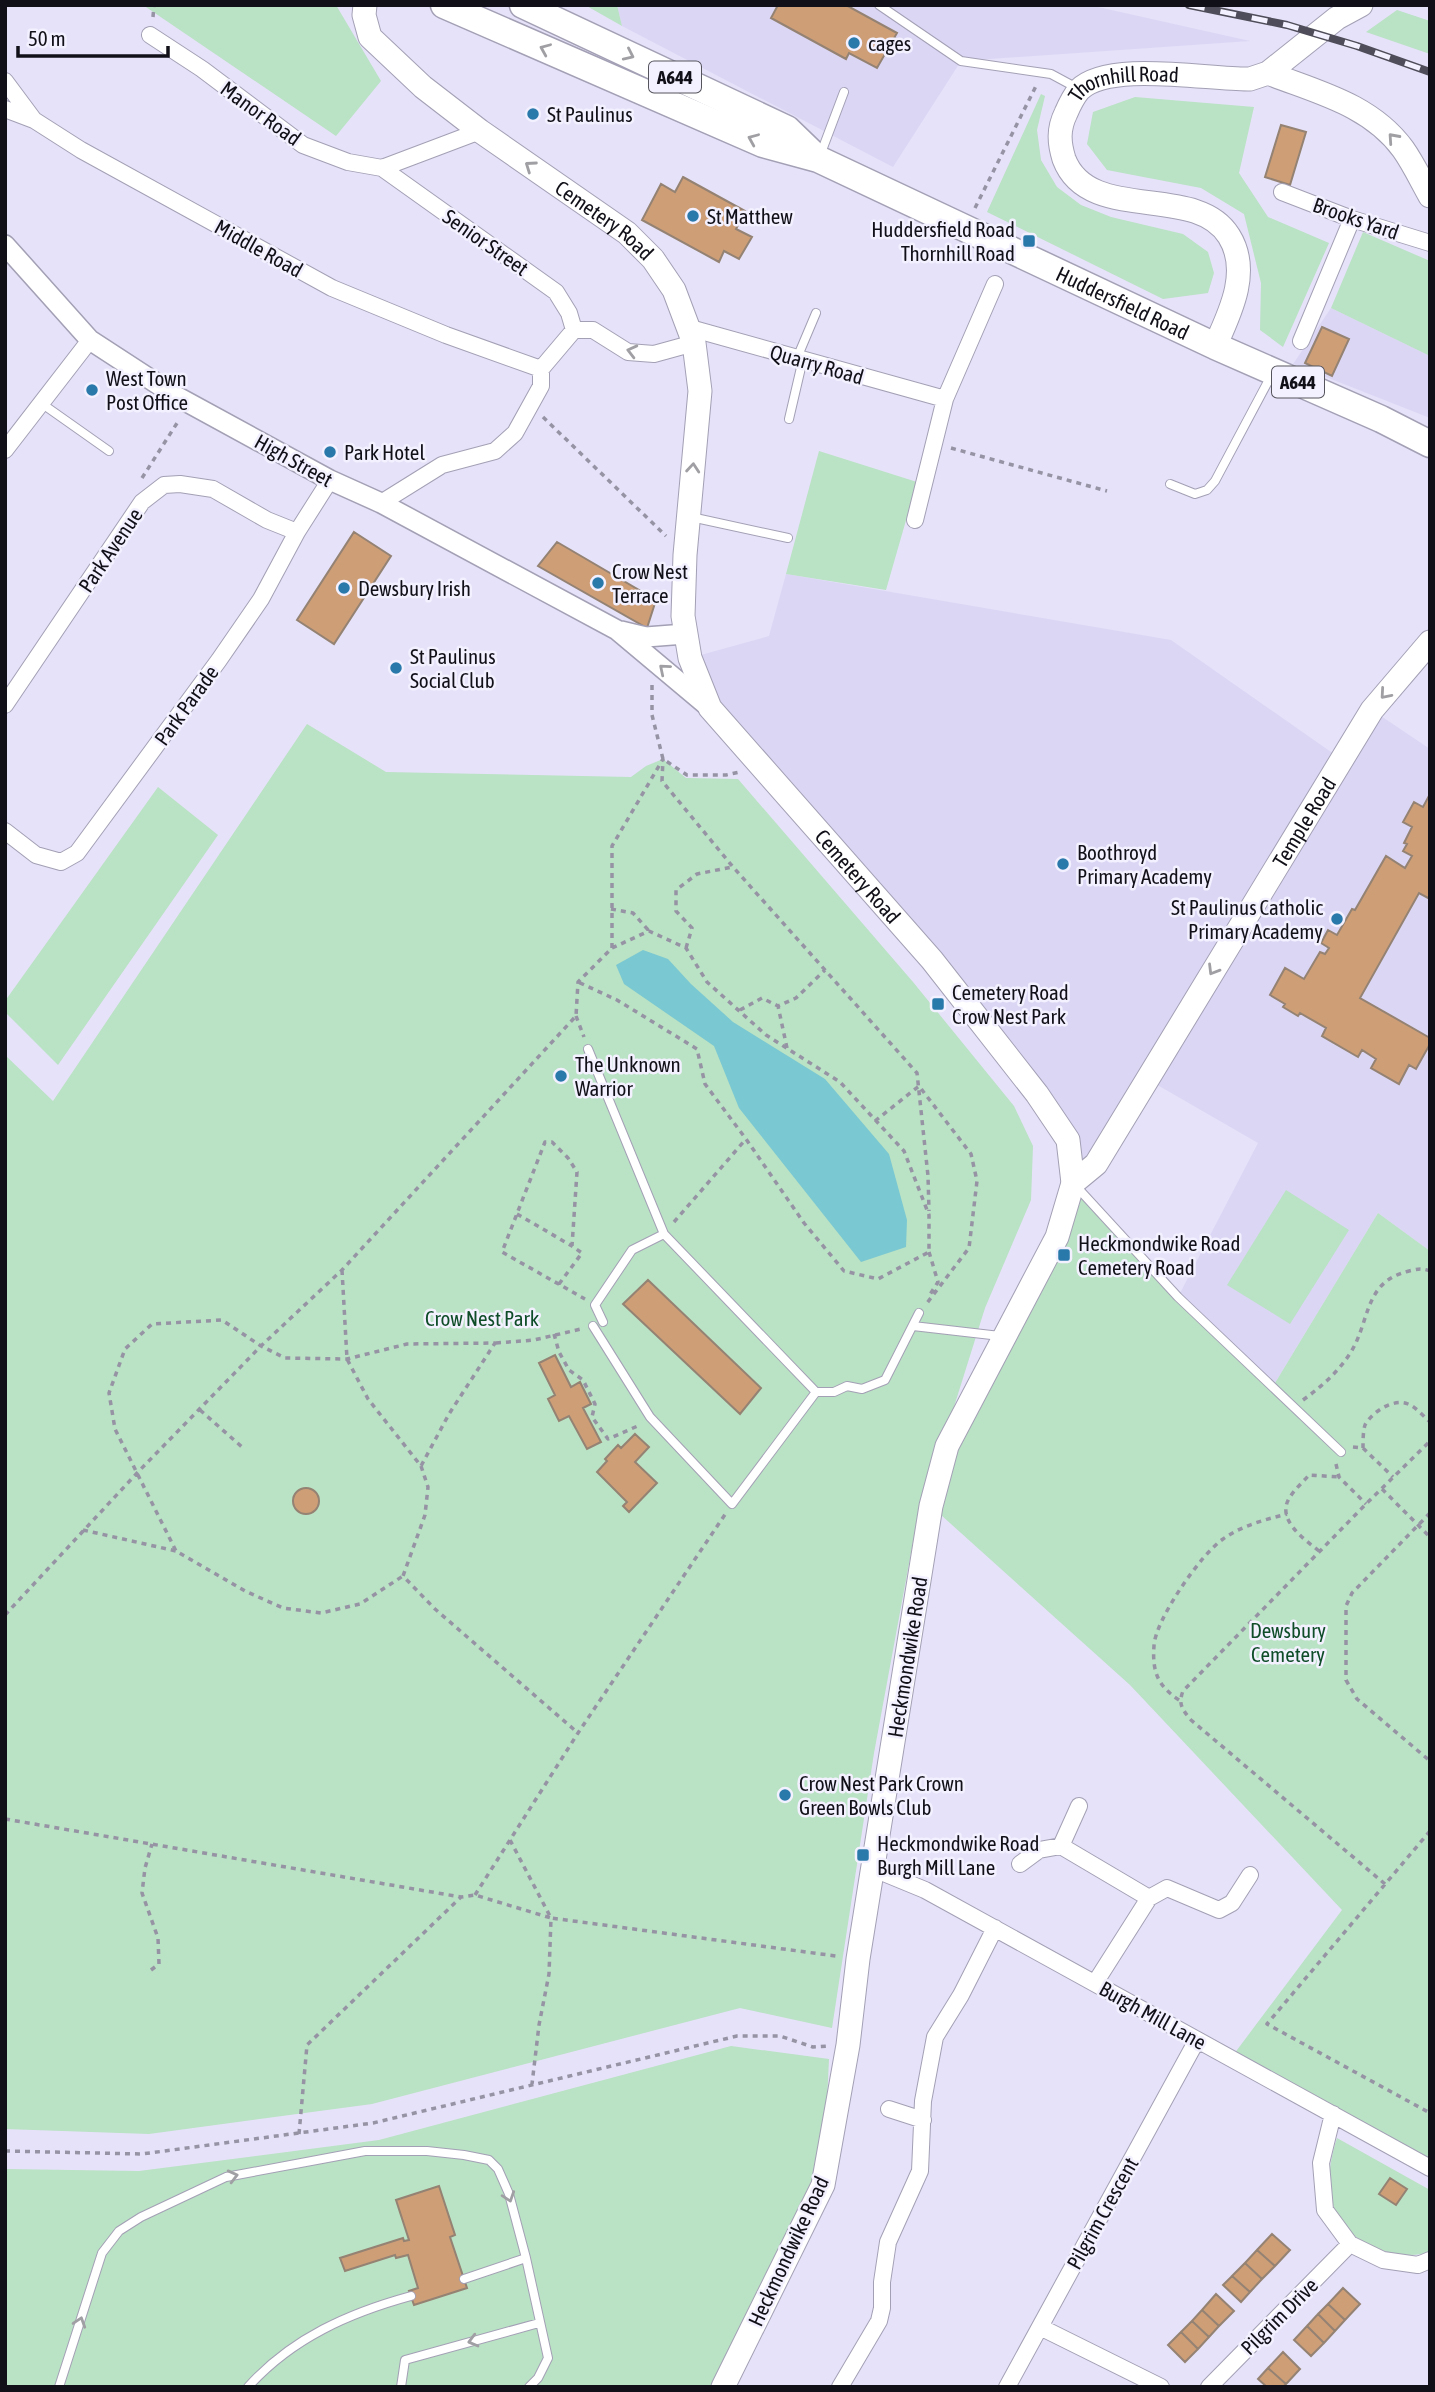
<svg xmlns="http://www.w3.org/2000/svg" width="1435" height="2392" viewBox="0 0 1435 2392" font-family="'Asap Condensed',sans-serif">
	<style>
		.built { fill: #dbd6f4 }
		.green { fill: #bae2c4 }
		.water { fill: #7ac8d2 }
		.building { fill: #ce9e77; stroke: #948273; stroke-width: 2 }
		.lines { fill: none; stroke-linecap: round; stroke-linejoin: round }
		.service-casing { stroke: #a3a0b5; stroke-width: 10 }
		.minor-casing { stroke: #a3a0b5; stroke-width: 18 }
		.tertiary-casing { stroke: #a3a0b5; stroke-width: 22 }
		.secondary-casing { stroke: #a3a0b5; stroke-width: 25 }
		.trunk-casing { stroke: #a3a0b5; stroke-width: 29 }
		.path { stroke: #9693a4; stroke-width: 3.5; stroke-dasharray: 5 5; stroke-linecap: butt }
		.service { stroke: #fff; stroke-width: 8 }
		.minor { stroke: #fff; stroke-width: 16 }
		.tertiary { stroke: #fff; stroke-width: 19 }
		.secondary { stroke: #fff; stroke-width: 23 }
		.trunk { stroke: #fff; stroke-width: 26 }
		.rail-casing { stroke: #4f4d59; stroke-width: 8 }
		.rail { stroke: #f3f1ff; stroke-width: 5; stroke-dasharray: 16; stroke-linecap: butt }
		.oneway { stroke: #a09fa3 }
		.poi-dot { fill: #2a79ab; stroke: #f3f1ff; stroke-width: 2.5 }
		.labels { text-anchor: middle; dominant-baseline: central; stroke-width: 5; stroke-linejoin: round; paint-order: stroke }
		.shield { fill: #f3f1ff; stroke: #55545d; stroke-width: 2 }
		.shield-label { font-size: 19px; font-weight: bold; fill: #111018 }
		.poi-label { font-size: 21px; fill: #111018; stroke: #f3f1ff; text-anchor: start }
		.street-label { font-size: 21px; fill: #111018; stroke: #f3f1ff }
		.park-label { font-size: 21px; fill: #0f4d29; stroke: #f3f1ff }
	</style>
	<rect width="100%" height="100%" fill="#e6e2f9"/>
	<!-- built -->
	<path class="built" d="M617,5h472l161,36 -289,20 -68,106 -271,-141z
		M1331,308l99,48v62l-137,-54z
		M786,574l385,66 170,119 31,-49 58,39v502l-52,-38 -106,175 -94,-91 80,-154 -111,-64 -74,104 -5,-43 -306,-372 -72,-110 79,-22z"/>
	<!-- green -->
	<path class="green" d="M143,5h193l45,76 -45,55z
		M585,5h32l5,21z
		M1397,10l33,11v33l-64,-22z
		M1041,94l4,2 -8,34 4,30 16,27 24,18 30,12 72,17 25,18 6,21 -6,20 -45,6 -176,-87z
		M1135,97l119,10 -15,66 29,44 61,26 -46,104 -23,-17 1,-47 -17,-69 -43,-26 -94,-18 -20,-26 6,-32z
		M1363,232l67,29v95l-99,-48z
		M819,451l98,31 -31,108 -100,-16z
		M307,724l79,48 245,5 15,-11 17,-7 23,19 52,1 175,203 101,124 19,40 -2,54 -46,108 -70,223 -41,222 -42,275 -92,-20 -368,96 -223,30 -144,-5v-1074l48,46z
		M158,787l60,48 -160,230 -53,-53v-11z
		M1073,1183l199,205 106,-175 52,38v917l-199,-110 111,-148 -212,-225 -199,-179z
		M1286,1190l63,40 -59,94 -63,-39z
		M731,2046l98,13 -6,126 -100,202h-718v-218l134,2 240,-31z
		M1337,2138l93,52v62c-15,5 -35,3 -49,-2 -53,-19 -60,-63 -44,-112z"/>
	<!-- water -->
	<path class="water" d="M643,950l25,9 23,25 42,38 92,57 64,75 18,66 -1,27 -45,15 -122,-154 -25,-62 -90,-62 -8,-19z"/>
	<!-- building -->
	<path class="building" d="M778,5h68l51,28 -20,35 -28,-15 -3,6 -75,-41z
		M1281,125l25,7 -16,53 -25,-8z
		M683,177l62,34 -9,18 16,8 -13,22 -15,-8 -5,11 -77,-42 19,-36 14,8z
		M1322,327l27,12 -17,37 -27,-13z
		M354,532l37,24 -57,88 -37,-24z
		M557,542l99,58 -9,28 -109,-62z
		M1430,794v105l-11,-6 -59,105 70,40v6l-14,25 -7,-4 -10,19 -28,-16 5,-9 -14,-9 -4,7 -36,-21 4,-8 -26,-15 -2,3 -15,-9 2,-3 -15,-9 15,-27 19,11 16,-27 5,2 4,-6 -8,-5 7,-13 9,5 15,-26 3,1 31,-54 19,12 7,-12 -9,-5 4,-7 -3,-1 8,-16 -9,-5 11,-20 9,5z
		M648,1280l113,108 -21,26 -117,-110z
		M555,1355l16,32 9,-5 11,22 -8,4 18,34 -14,7 -18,-33 -10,5 -11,-22 7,-4 -16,-32z
		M635,1434l14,13 -14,15 22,21 -28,29 -6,-6 4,-4 -30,-30 10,-11 -2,-2 13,-14 3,3z
		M293 1501a13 13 0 1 1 26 0a13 13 0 1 1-26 0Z
		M1390,2178l17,11 -11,16 -17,-11z
		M439,2186l16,49 -5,2 17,51 -53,17 -5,-14 9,-3 -10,-33 -12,3 -1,-3 -50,16 -5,-13 63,-20 1,3 5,-1 -13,-40z
		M1272,2234l18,16 -15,16 -18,-16z
		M1257,2250l18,16 -13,13 -17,-16z
		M1245,2263l17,16 -12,13 -18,-16z
		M1232,2276l18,16 -9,10 -18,-17z
		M1343,2288l17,16 -15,16 -17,-16z
		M1216,2294l18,17 -15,15 -17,-16z
		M1328,2304l17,16 -10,11 -17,-17z
		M1202,2310l17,16 -10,11 -17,-16z
		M1318,2314l17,17 -11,12 -17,-17z
		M1192,2321l17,16 -11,12 -17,-17z
		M1307,2326l17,17 -13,13 -17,-16z
		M1181,2332l17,17 -13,13 -17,-17z
		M1283,2352l17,17 -14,15 -18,-16z
		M1268,2368l18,16 -3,3h-16l-9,-8z"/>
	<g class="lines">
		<!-- service casing -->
		<g class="service-casing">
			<path id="service" d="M879,5l82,56 90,13 26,14
				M821,153l23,-61
				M797,358l19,-45
				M41,403l68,48
				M789,419l14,-60
				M1170,484l25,10 12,-4 8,-9 57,-107
				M691,517l97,21
				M588,1049l76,185
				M1075,1185l103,112 163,155
				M593,1326l57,91 82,87 84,-112 -152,-158 -32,16 -37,55 8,17
				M913,1326l87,10
				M816,1392h18l13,-6 15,3 23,-9 34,-67
				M464,2279l62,-21
				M59,2387l43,-134 17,-22 22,-14 85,-40 139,-26h62l37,4 25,5 9,9 11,25 17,64 22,100 -10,20 -9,9
				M248,2387c44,-49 101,-74 163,-91
				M401,2387l4,-27 134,-37"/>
		</g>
		<!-- minor casing -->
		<g class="minor-casing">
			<path id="minor" d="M150,35l52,34 101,76 45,17 34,6 174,124 13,21 5,17
				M5,81l29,39 47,30 251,138 114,47 95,34
				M5,109l29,11
				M382,168l98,-37
				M1282,192l70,27 78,24
				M690,328l255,71
				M1301,341l51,-122
				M5,450l85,-110
				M381,503l61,-38 53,-14 20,-18 26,-47v-17l33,-39h19l35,22 26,2 40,-11
				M915,520l30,-121 50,-115
				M5,705l137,-203 22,-17 16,-1 33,5 54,31 30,12
				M5,831l31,24 25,7 16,-9 142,-193 42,-61 36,-67 33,-52
				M1061,1846l18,-40
				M1020,1864l19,-14 22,-4 88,52 -54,85
				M874,1869l51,21 505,278
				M1149,1898l18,-10 52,22 13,-7 18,-28
				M889,2109l34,11
				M1333,2114l-12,49 4,47 25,34 33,16 35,5 12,-5
				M1040,2327l121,60
				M840,2387l39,-66 3,-13v-26l6,-40 32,-71 3,-70 12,-64 26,-42 34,-67
				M1007,2387l190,-347
				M1209,2387l141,-143"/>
		</g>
		<!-- tertiary casing -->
		<g class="tertiary-casing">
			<path id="tertiary" d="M5,245l85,95 86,56 154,84 51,23 236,127 93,78
				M621,631l25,6 39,-3"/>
		</g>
		<!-- secondary casing -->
		<g class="secondary-casing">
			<g id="secondary">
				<path id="s1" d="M365,5l-1,10 6,22 53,50 57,44 147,102 26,26 21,31 20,53 6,48 -15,164 -2,61 7,42 20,50 222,252 105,134 31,46 5,43 -16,54 -110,209 -16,60 -73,453 -10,86 -25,140 -100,202"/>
				<path d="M1268,73c48,19 102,31 135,76 10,14 18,31 27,47"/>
				<path id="s2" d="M1215,346c15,-33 36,-75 14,-110 -33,-54 -140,-11 -165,-77 -5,-16 -6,-30 2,-46 3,-7 8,-17 13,-23 29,-30 130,-10 171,-11l18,-6 69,-55 24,-13"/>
				<path id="s3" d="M1073,1183l23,-19 276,-454 58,-68"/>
			</g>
		</g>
		<!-- trunk casing -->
		<g class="trunk-casing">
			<g id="trunk">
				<path id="s4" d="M444,5l319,139 55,15 397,187 166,73 49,25"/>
				<path d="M523,5l264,124 28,27"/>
			</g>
		</g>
		<!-- path -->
		<path class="path" d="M153,17l1,-12
			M975,208l61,-122
			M543,417l123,119
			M951,448l156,43
			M142,478l37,-58
			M652,685v30l11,44 24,16h39l14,-3
			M611,909l22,4 16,18
			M612,948v-102l51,-87 -1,22 71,86 184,206 11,103 1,35
			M686,948l6,-20 -16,-17v-21l21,-16 35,-7
			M740,1010l22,-12 16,8
			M576,1016l8,21
			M787,1048l-9,-42 18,-8 29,-28
			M875,1121l44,-35 52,68 6,27 -8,67 -42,55
			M517,1214l55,32
			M674,1222l72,-83
			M929,1252l9,30 -9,14
			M342,1270l5,89 21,40 53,67 28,-52 46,-71 -88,1 -60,15 -62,-1 -24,-12 -39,-26 -70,4 -27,25 -16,44 6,36 61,122 69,40 38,17 38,5 39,-9 43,-28
			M559,1284l23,-31 -10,-7 5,-74 -9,-14 -16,-16h-7l-43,110 83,47
			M554,1334l5,18 10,18 14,10 12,24 -3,13 16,22 32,-14
			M496,1343l38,-3 47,-11
			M1303,1400c18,-13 34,-27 46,-45 22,-32 13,-73 60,-84 8,-2 13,-3 21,0
			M200,1410l42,37
			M1353,1447l10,1 30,29
			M1363,1448c0,-7 0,-17 2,-23 7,-13 28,-27 43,-21 8,3 15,12 22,18
			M1336,1464l3,13 27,27
			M421,1466l7,21 -3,28 -22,61 32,33 143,124
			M1382,1489l48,48
			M1430,1513l-78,80 -6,13v74l11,19 73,62
			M83,1530l93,21
			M1319,1551c-15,-12 -44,-32 -29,-54 5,-8 13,-15 19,-22l30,2
			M5,1615l133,-143 123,-126 81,-76 234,-254 2,-34 34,-34 37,-17 37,17 21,34 59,53 74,47 64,69 25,64v37l-51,27 -34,-8 -40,-48 -58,-84 -41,-55 -8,-35 -80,-49 -39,-18
			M1179,1700c-21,-14 -27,-28 -25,-54 1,-26 47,-92 69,-107 20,-14 41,-19 64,-25
			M5,1819l456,78 14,-2 76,23 -2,56 -10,51 -7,59
			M1430,1831l-163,193 163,89
			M510,1840l41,78 285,38
			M1385,1884l-194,-164c-9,-11 -13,-16 -8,-29l183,-187 64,-63
			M475,1895l103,-162 148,-220
			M151,1970l8,-6 -1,-26 -16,-45 3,-25 7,-24
			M299,2134l8,-89 154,-148
			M5,2151l137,3 231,-31 364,-87h43l33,11 16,-1"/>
		<!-- service -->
		<use href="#service" class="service"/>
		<!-- minor -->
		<use href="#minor" class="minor"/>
		<!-- tertiary -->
		<use href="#tertiary" class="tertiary"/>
		<!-- secondary -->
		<use href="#secondary" class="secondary"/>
		<!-- trunk -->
		<use href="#trunk" class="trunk"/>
		<!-- rail casing -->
		<g class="rail-casing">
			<path id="rail" d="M1189,5l98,20 70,21 73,26"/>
		</g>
		<!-- rail -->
		<use href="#rail" class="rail"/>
	</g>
	<!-- one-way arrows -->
	<defs><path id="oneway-chevron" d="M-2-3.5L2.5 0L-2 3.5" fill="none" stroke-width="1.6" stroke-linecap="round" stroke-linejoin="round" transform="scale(1.75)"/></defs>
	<g class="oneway">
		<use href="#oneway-chevron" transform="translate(545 49) rotate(-157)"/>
		<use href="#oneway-chevron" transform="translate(629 55) rotate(25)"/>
		<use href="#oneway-chevron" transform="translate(1393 138) rotate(-132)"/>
		<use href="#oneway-chevron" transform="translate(753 139) rotate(-157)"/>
		<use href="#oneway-chevron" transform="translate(530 166) rotate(-145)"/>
		<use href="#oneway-chevron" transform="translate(632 351) rotate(-166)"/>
		<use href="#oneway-chevron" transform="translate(693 468) rotate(-85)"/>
		<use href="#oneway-chevron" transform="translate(664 669) rotate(-140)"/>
		<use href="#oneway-chevron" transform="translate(1385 694) rotate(131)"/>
		<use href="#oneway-chevron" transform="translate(1213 970) rotate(121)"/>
		<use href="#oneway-chevron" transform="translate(233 2176) rotate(-14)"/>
		<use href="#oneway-chevron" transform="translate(509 2197) rotate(71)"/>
		<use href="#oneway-chevron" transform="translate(80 2322) rotate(-72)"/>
		<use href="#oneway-chevron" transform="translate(473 2341) rotate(165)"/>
	</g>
	<!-- markers -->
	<g class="poi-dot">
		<circle cx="854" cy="43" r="7"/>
		<circle cx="533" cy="114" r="7"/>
		<circle cx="693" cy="216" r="7"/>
		<rect x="1022" y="234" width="14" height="14" rx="3.5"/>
		<circle cx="92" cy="390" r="7"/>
		<circle cx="330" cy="452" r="7"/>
		<circle cx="598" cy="583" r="7"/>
		<circle cx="344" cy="588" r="7"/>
		<circle cx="396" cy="668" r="7"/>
		<circle cx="1063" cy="864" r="7"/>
		<circle cx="1337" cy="919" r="7"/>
		<rect x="931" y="997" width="14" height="14" rx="3.5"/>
		<circle cx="561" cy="1076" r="7"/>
		<rect x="1057" y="1248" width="14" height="14" rx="3.5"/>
		<circle cx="785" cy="1795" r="7"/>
		<rect x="856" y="1848" width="14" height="14" rx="3.5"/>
	</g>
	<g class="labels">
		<!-- shield labels -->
		<g class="shield">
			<rect x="649" y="61.5" width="52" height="31" rx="5"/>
			<rect x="1272" y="366.5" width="52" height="31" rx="5"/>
		</g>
		<g class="shield-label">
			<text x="675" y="77">A644</text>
			<text x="1298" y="382">A644</text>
		</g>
		<!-- poi labels -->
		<g class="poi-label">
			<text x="868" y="43">cages</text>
			<text x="547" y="114">St Paulinus</text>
			<text x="707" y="216">St Matthew</text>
			<text x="1015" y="229" text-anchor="end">Huddersfield Road<tspan x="1015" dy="24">Thornhill Road</tspan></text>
			<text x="106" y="378">West Town<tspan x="106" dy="24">Post Office</tspan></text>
			<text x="344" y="452">Park Hotel</text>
			<text x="612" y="571">Crow Nest<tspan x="612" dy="24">Terrace</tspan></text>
			<text x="358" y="588">Dewsbury Irish</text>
			<text x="410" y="656">St Paulinus<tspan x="410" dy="24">Social Club</tspan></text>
			<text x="1077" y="852">Boothroyd<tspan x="1077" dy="24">Primary Academy</tspan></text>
			<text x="1323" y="907" text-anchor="end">St Paulinus Catholic<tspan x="1323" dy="24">Primary Academy</tspan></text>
			<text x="952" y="992">Cemetery Road<tspan x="952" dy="24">Crow Nest Park</tspan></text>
			<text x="575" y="1064">The Unknown<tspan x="575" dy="24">Warrior</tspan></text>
			<text x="1078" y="1243">Heckmondwike Road<tspan x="1078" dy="24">Cemetery Road</tspan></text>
			<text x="799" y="1783">Crow Nest Park Crown<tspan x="799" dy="24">Green Bowls Club</tspan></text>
			<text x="877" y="1843">Heckmondwike Road<tspan x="877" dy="24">Burgh Mill Lane</tspan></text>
		</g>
		<!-- street labels -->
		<g class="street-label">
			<text stroke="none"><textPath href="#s2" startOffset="427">Thornhill Road</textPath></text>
			<text transform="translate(261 113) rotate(36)">Manor Road</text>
			<text transform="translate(1356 218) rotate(19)">Brooks Yard</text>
			<text stroke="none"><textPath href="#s1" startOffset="331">Cemetery Road</textPath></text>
			<text transform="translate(486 242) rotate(35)">Senior Street</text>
			<text transform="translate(259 248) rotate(29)">Middle Road</text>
			<text stroke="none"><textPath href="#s4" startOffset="742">Huddersfield Road</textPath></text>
			<text transform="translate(817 364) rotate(16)">Quarry Road</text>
			<text transform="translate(294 460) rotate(29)">High Street</text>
			<text transform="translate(110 550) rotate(-56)">Park Avenue</text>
			<text transform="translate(186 705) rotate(-54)">Park Parade</text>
			<text stroke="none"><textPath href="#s3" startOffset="430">Temple Road</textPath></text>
			<text stroke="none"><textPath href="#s1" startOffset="1082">Cemetery Road</textPath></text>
			<text transform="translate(907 1657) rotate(-81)">Heckmondwike Road</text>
			<text transform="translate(1153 2015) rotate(29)">Burgh Mill Lane</text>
			<text transform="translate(1102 2213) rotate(-61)">Pilgrim Crescent</text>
			<text transform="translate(788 2251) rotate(-65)">Heckmondwike Road</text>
			<text transform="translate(1279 2316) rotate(-45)">Pilgrim Drive</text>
		</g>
		<!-- park labels -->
		<g class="park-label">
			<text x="482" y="1318">Crow Nest Park</text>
			<text x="1288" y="1630">Dewsbury<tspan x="1288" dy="24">Cemetery</tspan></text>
		</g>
	</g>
	<!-- border -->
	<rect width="1435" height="2392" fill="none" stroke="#111018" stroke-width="14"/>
	<!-- scale -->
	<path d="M18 46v10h150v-10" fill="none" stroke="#111018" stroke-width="3.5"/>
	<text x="28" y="46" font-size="21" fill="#111018" stroke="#f3f1ff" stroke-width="5" paint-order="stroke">50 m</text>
</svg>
